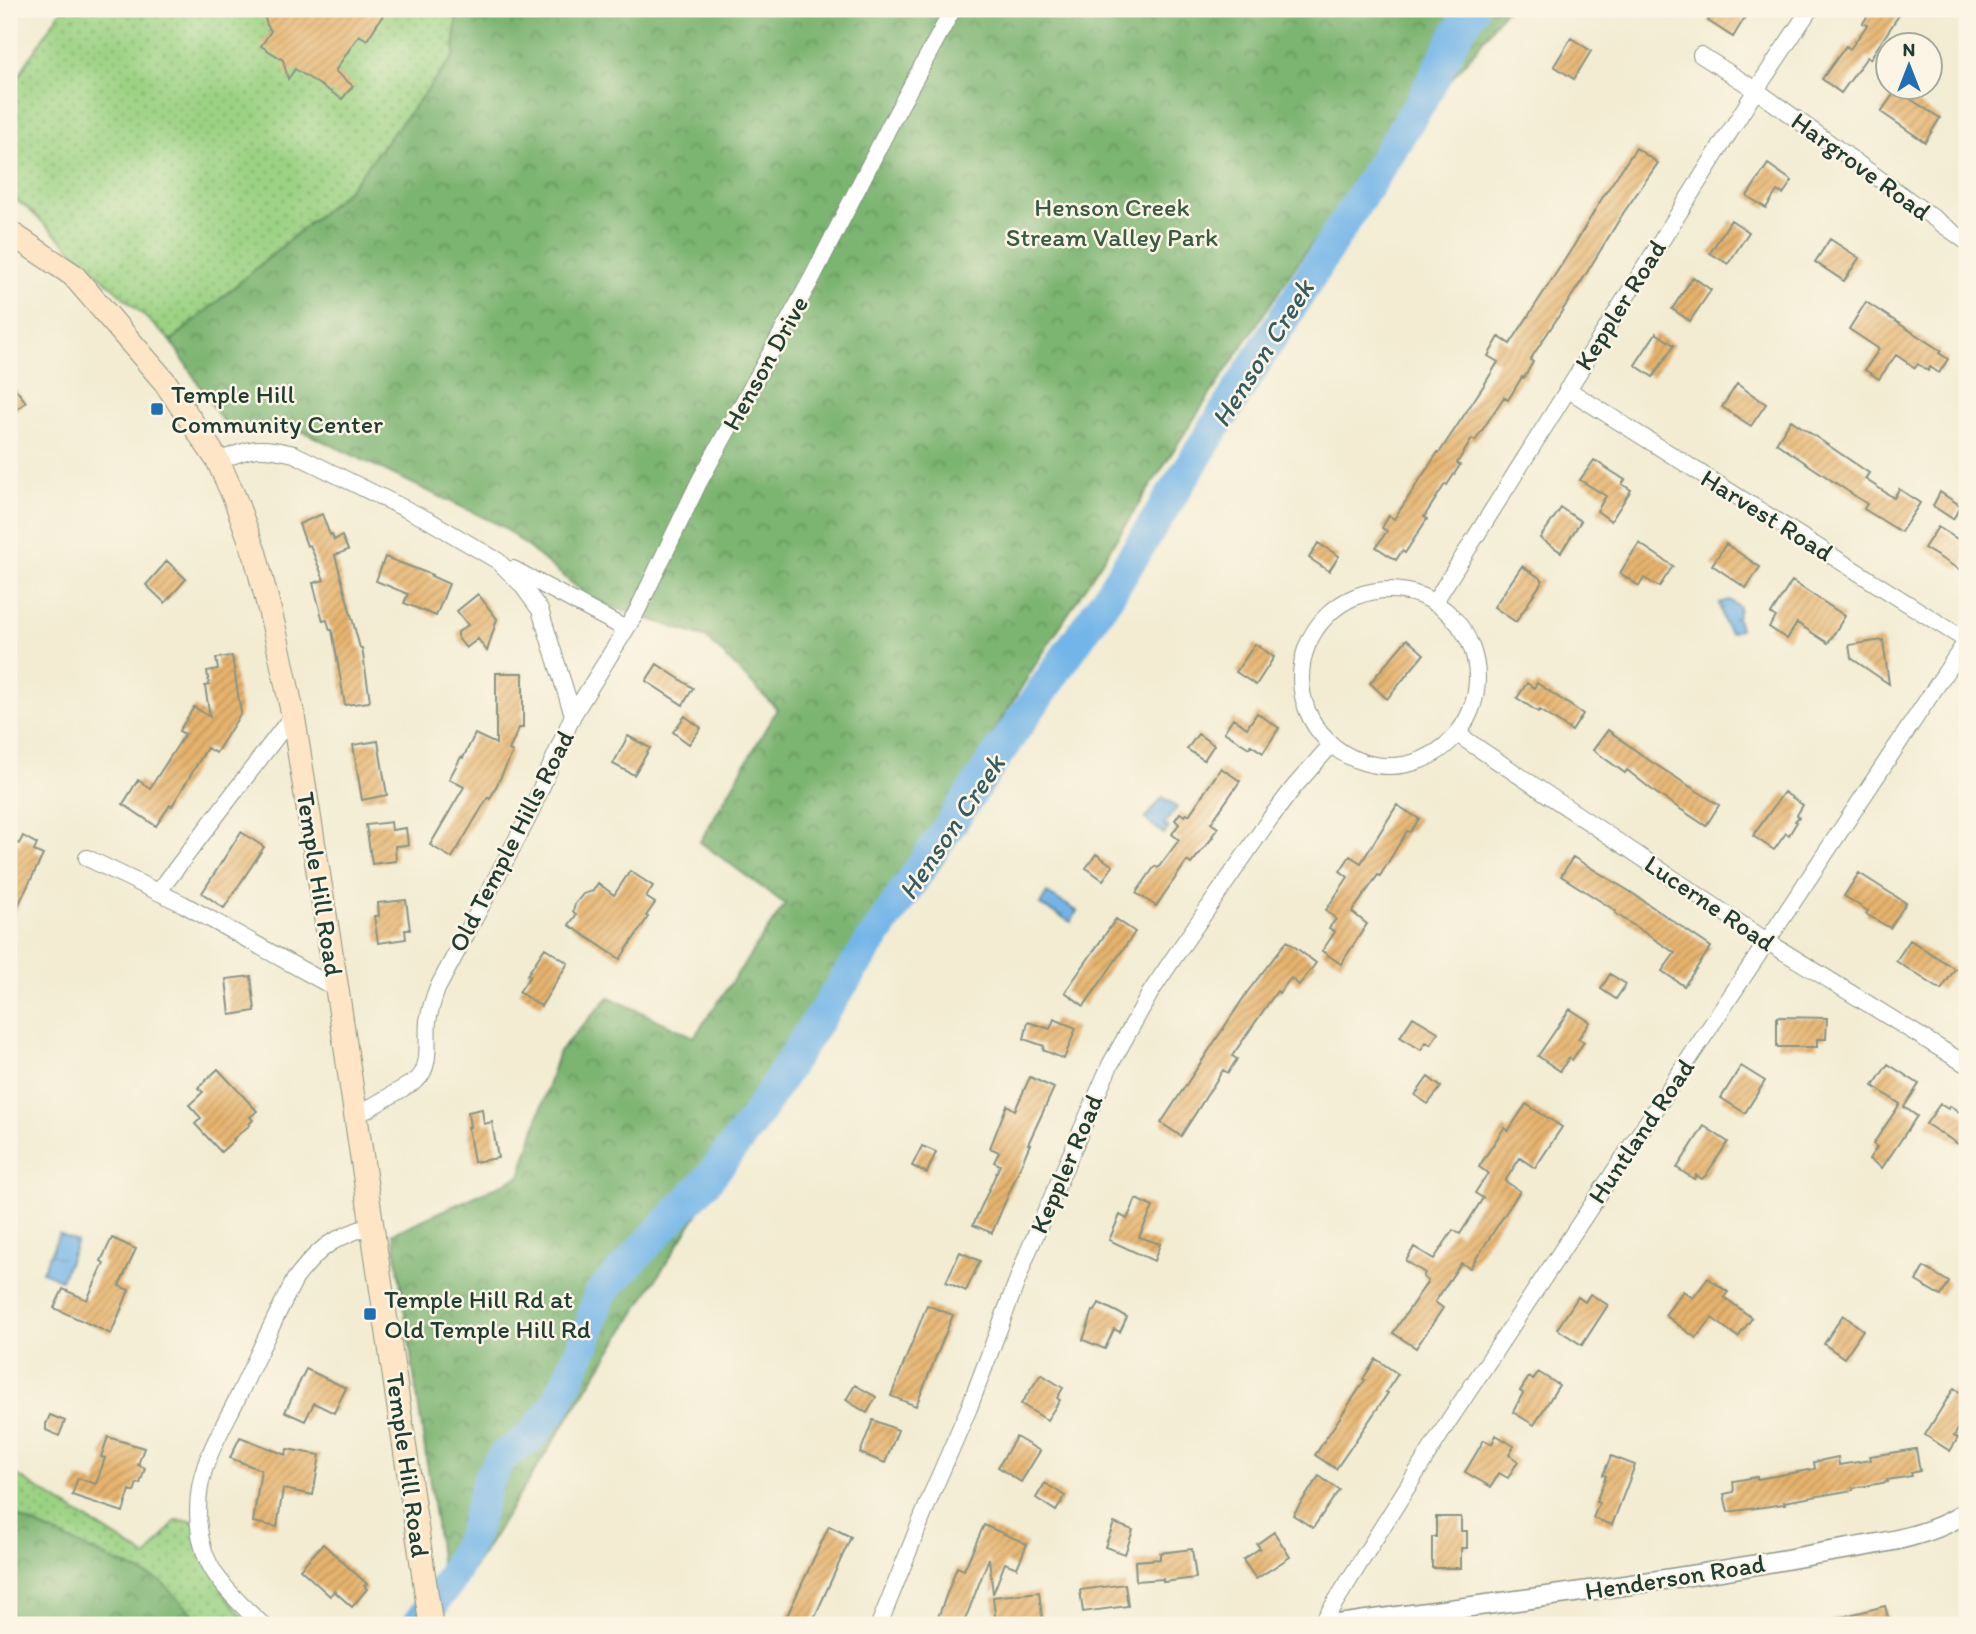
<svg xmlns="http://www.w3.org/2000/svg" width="1976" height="1634" viewBox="0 0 1976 1634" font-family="Itim,sans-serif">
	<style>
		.green { fill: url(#green-dots); stroke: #5d885c; stroke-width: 2 }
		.forest { fill: url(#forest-crowns); stroke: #4e7852; stroke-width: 2 }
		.water { fill: url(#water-ripples); stroke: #49798e; stroke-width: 2 }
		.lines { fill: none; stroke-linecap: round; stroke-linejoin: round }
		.river { stroke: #73b5e8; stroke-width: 32 }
		.building { fill: url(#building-hatch) }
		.minor-casing { stroke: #899484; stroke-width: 18 }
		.tertiary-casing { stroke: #899484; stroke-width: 22 }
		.secondary-casing { stroke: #899484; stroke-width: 25 }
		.minor { stroke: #fff; stroke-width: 16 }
		.tertiary { stroke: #fff; stroke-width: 19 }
		.secondary { stroke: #fde5c5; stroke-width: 23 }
		.poi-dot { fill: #1f6fb2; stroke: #fcf5e5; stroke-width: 2.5 }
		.labels { text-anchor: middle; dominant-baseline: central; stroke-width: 5; stroke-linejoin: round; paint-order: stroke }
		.street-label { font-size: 26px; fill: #1f3d34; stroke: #fcf5e5 }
		.park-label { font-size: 26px; fill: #385b44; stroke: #fcf5e5 }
		.poi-label { font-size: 26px; fill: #1f3d34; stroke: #fcf5e5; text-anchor: start }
		.water-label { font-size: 28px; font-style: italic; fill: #345b61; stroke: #fcf5e5 }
	</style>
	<defs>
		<pattern id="green-dots" width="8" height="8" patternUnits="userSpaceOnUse" patternTransform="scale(1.75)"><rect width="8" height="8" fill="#9bd283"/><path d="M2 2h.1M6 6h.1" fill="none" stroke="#7eac6c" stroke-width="1.8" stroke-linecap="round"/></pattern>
		<pattern id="forest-crowns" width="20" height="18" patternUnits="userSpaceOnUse" patternTransform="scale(1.75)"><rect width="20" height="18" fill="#7cb471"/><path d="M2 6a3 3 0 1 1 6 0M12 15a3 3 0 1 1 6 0" fill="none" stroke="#65945e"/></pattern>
		<pattern id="water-ripples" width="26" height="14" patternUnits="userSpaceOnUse" patternTransform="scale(1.75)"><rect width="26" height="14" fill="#73b5e8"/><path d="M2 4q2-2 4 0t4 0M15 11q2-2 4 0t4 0" fill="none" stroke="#5e94bd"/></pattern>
		<pattern id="building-hatch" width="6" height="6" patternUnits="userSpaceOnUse" patternTransform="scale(1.75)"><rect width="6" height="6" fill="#e7b46e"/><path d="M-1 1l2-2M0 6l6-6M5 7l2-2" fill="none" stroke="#bb945b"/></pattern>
	</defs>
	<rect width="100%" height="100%" fill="#fcf5e5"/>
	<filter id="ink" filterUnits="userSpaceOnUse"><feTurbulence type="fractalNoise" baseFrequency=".0143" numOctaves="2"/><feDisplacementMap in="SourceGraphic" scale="14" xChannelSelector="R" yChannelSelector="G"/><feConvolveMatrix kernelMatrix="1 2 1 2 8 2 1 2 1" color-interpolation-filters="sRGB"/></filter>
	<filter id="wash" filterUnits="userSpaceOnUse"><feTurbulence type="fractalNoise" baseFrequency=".00686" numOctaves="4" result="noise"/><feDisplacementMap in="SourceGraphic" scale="28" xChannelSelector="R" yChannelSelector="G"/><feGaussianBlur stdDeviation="1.57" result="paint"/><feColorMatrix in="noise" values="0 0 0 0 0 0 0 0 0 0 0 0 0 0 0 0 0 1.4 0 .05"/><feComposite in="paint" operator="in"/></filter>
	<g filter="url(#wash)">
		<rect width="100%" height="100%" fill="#f3ecd3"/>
		<!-- green -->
		<path class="green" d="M62,9h395l-3,47 -106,134 -177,151 -147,-136 -15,-8v-102l18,-33z
			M9,1470l138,87 29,-37 18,1 32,75 23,29h-240z"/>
		<!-- forest -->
		<path class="forest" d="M457,9h1049l-31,42 -170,201 -117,176 -151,234 -322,524 -269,425 -10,-87 -43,-291 127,-57 39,-125 50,-54 85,40 91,-133 -85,-62 77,-133 -70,-71 -113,-37 -92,-75 -198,-94 -78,-5 -55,-86 177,-151 106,-134z
			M9,1513l153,69 42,43h-195z"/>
		<!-- water -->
		<path class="water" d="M1729,600l10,7 -2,11 3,11 -10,4 -6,-11 -5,-19z
			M1163,797l14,11 -13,16 5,4 -5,6 -19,-15z
			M1047,893l30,18 -6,11 -31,-17z
			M59,1234l18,8 -16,38 -19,-8z"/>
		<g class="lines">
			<!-- river -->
			<path class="river" d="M417,1625l31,-42 25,-48 15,-56 16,-24 27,-18 25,-32 31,-69 12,-41 106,-112 45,-58 60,-93 185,-274 113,-162 317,-501 31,-60 17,-26"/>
		</g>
		<g id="blocks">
			<!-- building -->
			<path class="building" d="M266,9h121l-20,31 -8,-5 -24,36 18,15 -11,13 -47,-30 -7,10 -5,-19 -22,-14 10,-15 -4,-6 -2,-7z
				M1716,9h34l-17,28 -25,-16z
				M1872,9h31l-33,50 -3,-2 -26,36 -19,-14 24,-33 4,3 17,-24 -4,-2z
				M1571,38l20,13 -17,28 -20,-13z
				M1896,90l44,28 -15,24 -44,-30z
				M1636,148l22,15 -34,49 -43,70 -51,78 3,2 -9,16 -2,-1 -14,23 -4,-3 -29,44 -3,-2 -15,24 3,2 -13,20 -2,-1 -21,33 3,2 -22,34 -3,-2 -6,9 -20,-13 11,-16 -5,-3 7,-12 5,3 44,-67 1,1 45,-68 14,-23 -10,-6 11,-19 11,7 63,-97 31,-52z
				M1768,164l24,17 -9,13 -6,-3 -11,17 -19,-12z
				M1731,220l18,12 -21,32 -18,-11z
				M1830,239l29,19 -15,23 -29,-19z
				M1693,277l18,13 -21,31 -18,-12z
				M1866,302l75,49 -2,2 9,6 -9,14 -9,-6 -2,4 -10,-7 -3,4 -19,-13 -17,24 -14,-9 14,-21 -30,-20z
				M1656,333l18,12 -21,32 -18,-12z
				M9,381l17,21 -17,14z
				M1737,384l29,20 -15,22 -29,-19z
				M1791,420l78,53 -4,6 29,19 5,-9 21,14 -19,29 -37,-23 3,-5 -91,-61z
				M1594,460l31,20 -3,4 9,6 -20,31 -14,-10 9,-15 -26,-16z
				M1940,492l21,14 -8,13 -20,-13z
				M1561,508l20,13 -20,31 -21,-14z
				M322,514l8,21 2,-1 2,6 8,-4 6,14 -13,5 25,93h2l8,52 -1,2 -24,3 -13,-75h-2l-3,-10 -4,1 -10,-38 11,-3 -14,-35 -3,1 -8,-22z
				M1938,527l29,18v14l-7,11 -36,-22z
				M1318,543l21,13 -10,15 -20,-13z
				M1639,543l34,23 -14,21 -15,-9 -5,8 -19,-13z
				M1726,544l34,23 -14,21 -34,-23z
				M385,557l47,18 -1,1 18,8 -13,32 -32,-13 4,-9 -32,-13z
				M167,561l19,18 -21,24 -19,-18z
				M1522,566l21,14 -27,42 -22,-15z
				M1792,581l53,35 -17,27 -31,-20 -10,16 -18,-12 7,-10 -5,-3z
				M478,594l19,25 -10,32 -9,-12 -12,9 -8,-10v-6l10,-7 -11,-14z
				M1407,639l17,15 -37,45 -17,-16z
				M1883,640l6,44 -38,-26 -2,-13z
				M1255,644l19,13 -18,28 -20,-13z
				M232,656l9,57 -25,40 -9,-5 -35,58 -2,-1 -14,21 -33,-22 15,-24 12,8 35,-54 -6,-3 15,-24 16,10 -5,-31 4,-1 -2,-14 11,-2 -2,-11z
				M657,664l36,24 -10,17 -37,-24z
				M496,673h27v55h-4l-10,22 4,2 -23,47 -2,-2 -36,61 -22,-13 34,-58 -15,-8 12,-22 2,1 12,-24 21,10z
				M1527,683l7,5 3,-5 46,31 -11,17 -32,-21 -2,2 -21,-14z
				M1257,713l22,15 -16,25 -12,-8 -2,3 -25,-16 9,-14 14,10z
				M685,716l16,12 -12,16 -16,-12z
				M1608,730l42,31 69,44 -13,21 -50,-33 -29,-23 -2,3 -32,-23z
				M1198,734l16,11 -10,15 -17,-11z
				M628,736l22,12 -16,27 -21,-11z
				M378,741l9,54 -25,5 -9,-55z
				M1221,768l19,13 -29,42 7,5 -6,8 1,1 -22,27 -4,-3 -31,45 -20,-13 19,-27 3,2 21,-28 -7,-6 7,-10 -4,-4 5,-7 5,3 2,-2 2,1z
				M1784,792l19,13 -6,10 2,2 -4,4 2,1 -8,13 -3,-2 -12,17 -21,-14z
				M1397,805l22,14 -9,13 -3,-1 -27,45 -2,-1 -26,37 15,12 -26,40 -19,-13 13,-19 -6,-4 7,-9 -10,-9 22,-33 -8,-6 10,-15 11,7z
				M391,822l1,8 14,-2 2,17 -13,1 1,15 -24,3 -6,-39z
				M241,832l23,15 -40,61 -22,-15z
				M23,836l14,8 -3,7 9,4 -34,69v-85l10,5z
				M1096,854l17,12 -10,14 -17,-12z
				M1573,857l56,34 82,56 -27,39 -22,-15 13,-18 -60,-40 1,-2 -55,-35z
				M630,871l23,15 -7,11 9,6 -9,13 2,1 -28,42 -51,-34 7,-10 -3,-4 2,-7 8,-10 10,-3 5,-8 16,12z
				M1859,873l47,30 -16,25 -24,-14 2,-3 -24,-15z
				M406,900l4,30h-5l1,9 -28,4 -4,-27h5l-1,-13z
				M1116,919l19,13 -51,74 -19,-14z
				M1910,940l45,29 -14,21 -45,-29z
				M1287,941l29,22 -17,22 -8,-7 -12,15 -2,-2 -45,65 5,3 -9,14 -5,-3 -42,66 -20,-13 87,-132z
				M545,948l23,15 -27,43 -22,-14 11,-16 -3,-1z
				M1610,974l16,10 -10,15 -15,-10z
				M251,976l4,35 -25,4 -4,-36z
				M1570,1009l20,13 -12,17 6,3 -12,18 -3,-2 -9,13 -22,-15z
				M1413,1017l25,15 -7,13 -5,-3 -5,8 -21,-13z
				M1777,1017l50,1 -1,21h-9v8h-40z
				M1054,1019l22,9 -12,31 -21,-9 1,-4 -20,-7 4,-17 22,7z
				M1888,1064l31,20 -15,23 13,9 -35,52 -13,-9 8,-12 -4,-3 27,-40 -27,-18z
				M1741,1066l24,15 -20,32 -24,-15z
				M218,1069l39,42 -7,6 3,3 -4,4 1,1 -17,14 1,1 -13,12 -26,-28 6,-6 -12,-13 14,-13 -5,-4z
				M1030,1077l24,11 -26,56h2l-38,89 -19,-8 27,-60 -6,-3 5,-10 -9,-4 17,-43 8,5z
				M1428,1077l13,10 -13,17 -13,-9z
				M1526,1104l36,23 -27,41 -15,-10 -15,23 15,10 -50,77 -9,-5 -26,39 8,6 -27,40 -23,-15 35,-52 -5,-4 2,-4 -19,-12 8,-14 20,12 19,-29 7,4 23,-36 -8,-5 13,-20 -9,-6 1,-2 24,-37 4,3z
				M1940,1104l8,5 2,-3 17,11v16l-7,12 -34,-21z
				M482,1109l2,15 8,-2 6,36 -24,4 -6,-35h2l-2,-15z
				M1704,1126l24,16 -22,33 -4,4 -6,-4 -2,4 -17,-11z
				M922,1146l14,6 -9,21 -15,-7z
				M1136,1199l17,8 -14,30 21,7 -6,17 -45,-21 11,-25 7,4z
				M112,1238l24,11 -17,37 10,4 -18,44 -57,-26 9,-19 24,11 17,-37 -3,-2z
				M960,1252l20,9 -14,30 -20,-9z
				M1924,1267l25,15 -8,14 -25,-15z
				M1708,1278l20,14 -4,5 28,21 -14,19 -26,-19 -16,20 -31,-23 18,-24 10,7z
				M1590,1294l18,11 -26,40 -25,-16 21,-32 7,5z
				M1099,1303l28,14 -7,15 -6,-3 -9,20 -22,-9 10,-29h2z
				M927,1305l26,10 -37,91 -25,-10z
				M1843,1315l20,15 -19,28 -20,-14z
				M1376,1359l22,15 -12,18 2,1 -52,76 -21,-14 50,-75 -2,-1z
				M306,1369l40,19 -12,25 -20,-10 -9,18 -20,-9z
				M1538,1372l21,13 -25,40 -21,-13 10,-19 -3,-2 9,-14 4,3z
				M1041,1374l22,14 -6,10 3,2 -13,20 -26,-16z
				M855,1385l21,12 -9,16 -21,-13z
				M1954,1388l13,9v18l-13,21 4,2 -8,13 -25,-16z
				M50,1415l15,6 -6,15 -13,-6v-6z
				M873,1420l25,10 -13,33 -25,-10z
				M1496,1435l18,11 -5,9 9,6 -10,17 -9,-5 -8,14 -26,-15 19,-32 8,4z
				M108,1437l36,11 -6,17 7,3 -5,16 -3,-1 -3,9 -4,-2 -7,22 -51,-17 6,-17 18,6 9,-26 -4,-1z
				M240,1437l46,18 1,-6 33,6 -7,40 -30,-6 -6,38 -24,-5 8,-52 -31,-12z
				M1016,1437l24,14 -19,31 -23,-15z
				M1916,1449l4,22 -9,2 1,3 -25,4 1,2 -35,6v2l-69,12 1,2 -57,8 -4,-18 10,-2 -1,-11 24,-4v2l58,-10 -1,-7 24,-5 1,8 32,-5 -1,-4z
				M1611,1456l24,9 -23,60 -19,-7 6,-15 -3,-1 10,-26 -3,-1z
				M1319,1476l20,14 -26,38 -20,-13z
				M1045,1483l20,13 -9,15 -20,-13z
				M1436,1517h25v14h6v17h-6v20h-29v-31h4z
				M1114,1523l19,7 -8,24 -20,-7z
				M984,1525l43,19 -10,24 -12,-5 -12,31 -4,-36 -26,67h-13l-13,-5 20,-53 7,3z
				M829,1526l22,11 -40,88h-15l-11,-5z
				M1274,1532l16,25 -34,22 -13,-19 17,-12 -3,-4z
				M323,1544l44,40 -3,2 3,3 -15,18 -18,-16 -4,5 -30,-27z
				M1192,1549l4,29 -33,4v-3l-27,2 -1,-20 25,-2v-6z
				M1125,1584l3,22 -45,6 -3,-22z
				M1039,1592l3,26 -46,6 -3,-27z
				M1885,1606l5,19h-60v-5z"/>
		</g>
	</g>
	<g filter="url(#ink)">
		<use href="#blocks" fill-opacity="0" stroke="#899484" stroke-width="2"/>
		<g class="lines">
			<!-- minor casing -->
			<g class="minor-casing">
				<path id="minor" d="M1701,55l55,35 211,152
					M1567,389l400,252
					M218,461c33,-13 40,-16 76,-7l136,67 68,40 23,23 19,26 33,105 -45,103 -91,171c-4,11 -7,21 -9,32 -2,19 4,45 -11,59l-61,36
					M513,569l113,60
					M1301 678a88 88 0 1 1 176 0a88 88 0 1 1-176 0Z
					M1434,603l322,-513 54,-81
					M573,715l63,-102 63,-131 113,-204 79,-155 62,-114
					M1457,734l311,208 199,123
					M87,858l96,46 154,85
					M159,891l134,-176
					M263,1625c-17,-15 -34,-31 -47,-50 -21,-30 -22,-75 -11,-108 8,-24 21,-46 32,-68 19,-40 37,-80 58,-120 26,-34 37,-40 77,-54
					M879,1625l53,-132 37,-85 59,-156 82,-187 42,-75 25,-37 92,-133 25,-33 36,-41
					M1321,1625l127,-203 519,-782"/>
			</g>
			<!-- tertiary casing -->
			<g class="tertiary-casing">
				<path id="tertiary" d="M1334,1625c161,-22 322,-41 482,-71 45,-8 116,-15 151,-43"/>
			</g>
			<!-- secondary casing -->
			<g class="secondary-casing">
				<path id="secondary" d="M9,232l64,43 92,107 53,79 17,38 20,55 20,77 18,84 44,274 94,636"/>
			</g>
			<!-- minor -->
			<use href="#minor" class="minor"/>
			<!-- tertiary -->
			<use href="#tertiary" class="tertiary"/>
			<!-- secondary -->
			<use href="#secondary" class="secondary"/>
		</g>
	</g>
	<!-- markers -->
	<g class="poi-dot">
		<rect x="150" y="402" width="14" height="14" rx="3.5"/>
		<rect x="363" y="1307" width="14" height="14" rx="3.5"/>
	</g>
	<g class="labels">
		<!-- street labels -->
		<g class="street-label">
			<text transform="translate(1861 166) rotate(36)">Hargrove Road</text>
			<text transform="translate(1620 305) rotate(-58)">Keppler Road</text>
			<text transform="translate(765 363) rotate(-61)">Henson Drive</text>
			<text transform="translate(1767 515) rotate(32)">Harvest Road</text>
			<text transform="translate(511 841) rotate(-63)">Old Temple Hills Road</text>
			<text transform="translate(320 884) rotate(81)">Temple Hill Road</text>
			<text transform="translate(1710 903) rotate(34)">Lucerne Road</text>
			<text transform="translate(1641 1131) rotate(-56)">Huntland Road</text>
			<text transform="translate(1066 1164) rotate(-67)">Keppler Road</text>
			<text transform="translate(408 1465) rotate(82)">Temple Hill Road</text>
			<text transform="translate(1675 1577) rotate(-9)">Henderson Road</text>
		</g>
		<!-- park labels -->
		<g class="park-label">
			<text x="1112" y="207">Henson Creek<tspan x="1112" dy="30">Stream Valley Park</tspan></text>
		</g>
		<!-- poi labels -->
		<g class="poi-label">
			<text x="171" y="394">Temple Hill<tspan x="171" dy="30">Community Center</tspan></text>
			<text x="384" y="1299">Temple Hill Rd at<tspan x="384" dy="30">Old Temple Hill Rd</tspan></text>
		</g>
		<!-- water labels -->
		<g class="water-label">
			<text transform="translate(1262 353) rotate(-58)">Henson Creek</text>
			<text transform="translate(951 827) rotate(-56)">Henson Creek</text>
		</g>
	</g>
	<!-- margin -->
	<rect width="1976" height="1634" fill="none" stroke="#fcf5e5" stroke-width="35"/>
	<!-- north arrow -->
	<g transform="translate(1909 66)"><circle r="33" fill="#fcf5e5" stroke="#a4ab9e" stroke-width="2"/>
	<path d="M0-5L12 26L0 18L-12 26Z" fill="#1f6fb2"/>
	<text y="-10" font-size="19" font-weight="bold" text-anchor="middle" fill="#1f3d34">N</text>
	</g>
</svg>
